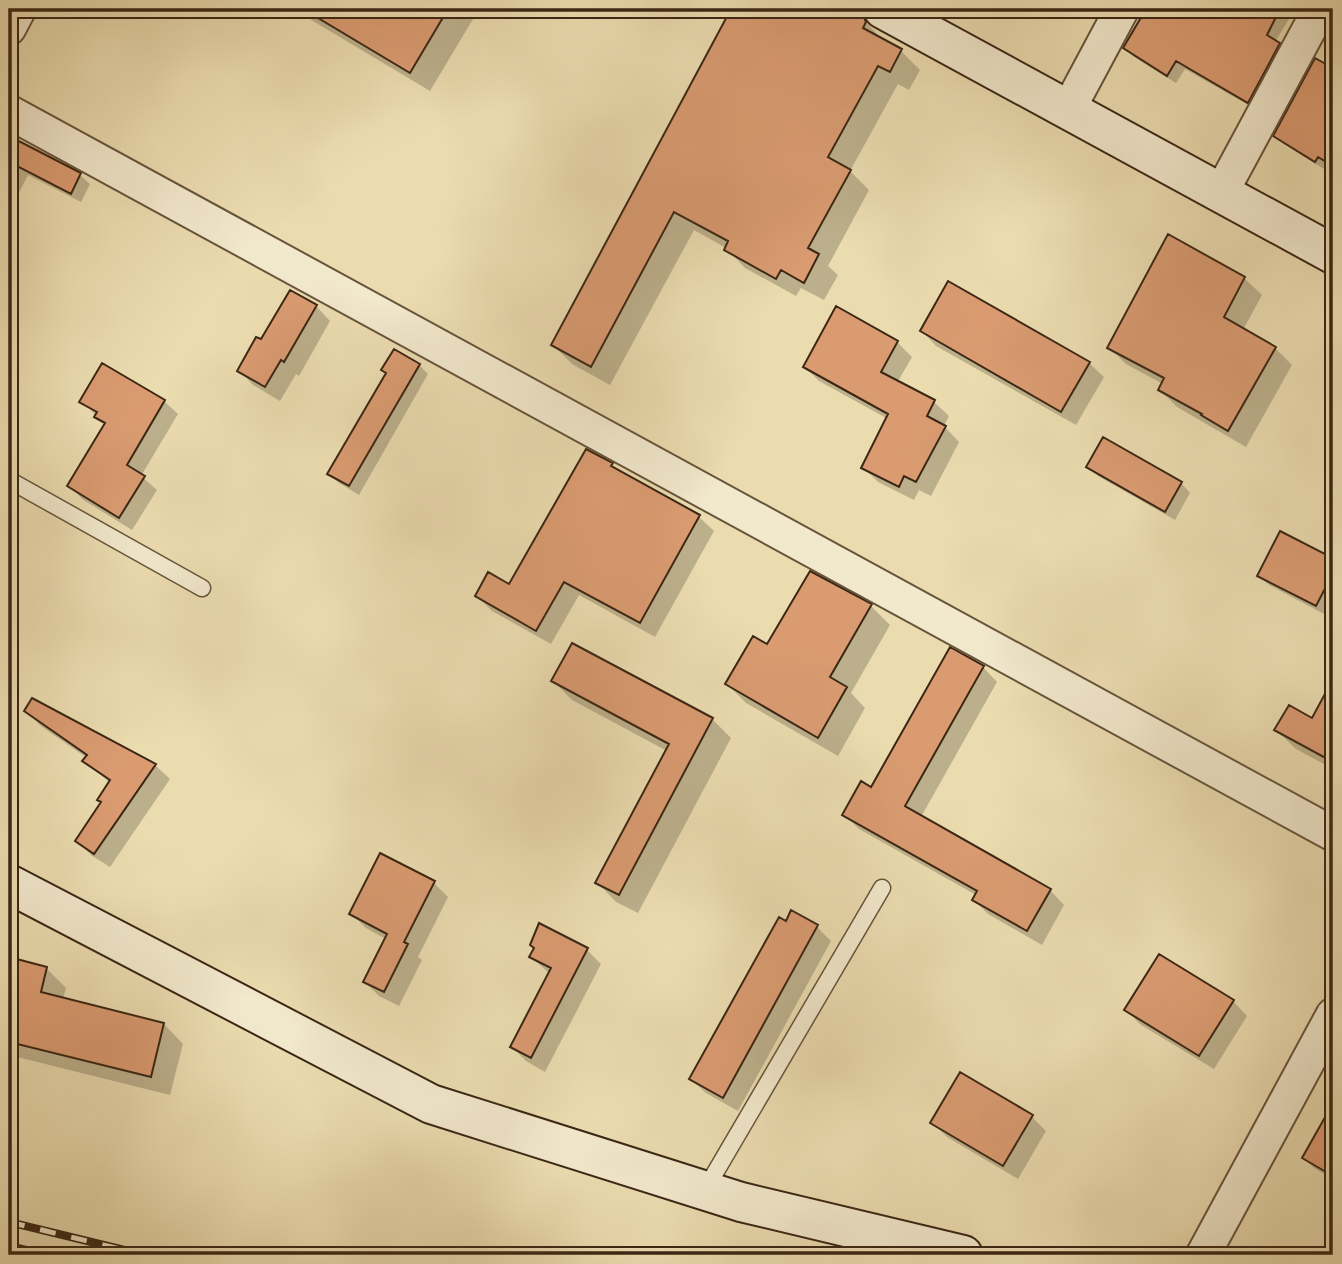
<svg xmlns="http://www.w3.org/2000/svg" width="1342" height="1264" viewBox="0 0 1342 1264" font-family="'Sorts Mill Goudy',serif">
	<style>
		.shadow { fill: #0003 }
		.building { fill: #da9b71; stroke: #3b2614; stroke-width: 2 }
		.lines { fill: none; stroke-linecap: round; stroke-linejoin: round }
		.service-casing { stroke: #67543b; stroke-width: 19 }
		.minor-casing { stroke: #67543b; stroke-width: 37 }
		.secondary-casing { stroke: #3b2614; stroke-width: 42 }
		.service { stroke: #f2e8cc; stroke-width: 16 }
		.minor { stroke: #f2e8cc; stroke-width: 33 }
		.secondary { stroke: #f2e8cc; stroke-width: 38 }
		.rail-casing { stroke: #3b2614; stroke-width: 8 }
		.rail { stroke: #f2e8cc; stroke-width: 5; stroke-dasharray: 16; stroke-linecap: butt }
	</style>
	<rect width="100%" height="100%" fill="#ebdcb0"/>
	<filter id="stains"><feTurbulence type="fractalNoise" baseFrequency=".00286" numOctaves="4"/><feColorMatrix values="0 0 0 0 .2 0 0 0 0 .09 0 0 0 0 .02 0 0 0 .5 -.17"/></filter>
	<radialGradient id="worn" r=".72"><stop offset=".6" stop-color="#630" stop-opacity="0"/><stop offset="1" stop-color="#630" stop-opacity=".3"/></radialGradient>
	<!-- shadow -->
	<path class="shadow" d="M161,9h21l-5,9z
		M293,9h186l-49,82z
		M733,9h115l13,7 23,26 17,9 19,19 -11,20 -11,-6 -48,87 19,19 -41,76 10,9 -14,25 -23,-12 -5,8 -51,-28 -19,-20 -32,-18 -84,155 -38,-21 -19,-19z
		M1072,9h18l-5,8z
		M1148,9h147l-20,33 12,11 -30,57 -72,-41 -9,14 -42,-26 -9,-9z
		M1316,61l17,10v97l-7,-4 -2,5 -40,-25 -8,-8z
		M9,138l71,37 10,9 -9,18 -53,-27 -17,33 -2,-1z
		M1244,278l18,17 -19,35 32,18 17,17 -46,82 -69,-40 -17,-17 3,-6 -37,-20 -17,-17z
		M316,306l14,15 -31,55 -3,-2 -16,27 -27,-16 -14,-15 23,-28z
		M922,331l167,32 15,14 -28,48 -140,-79z
		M897,342l15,15 -15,26 37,19 15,14 -5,10 15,16 -28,54 -12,-6 -5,10 -36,-18 -15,-15 25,-48 -69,-38 -14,-14z
		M419,365l9,9 -69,121 -20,-12 -9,-9z
		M82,401h82l14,13 -37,62 16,14 -25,40 -50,-31 -13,-14 37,-59z
		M612,465l8,7 79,45 15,14 -59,106 -76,-42 -28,49 -59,-33 -15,-15 33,-10z
		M1088,466l93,17 9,10 -15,27 -77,-44z
		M1281,533l52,27v40l-7,15 -57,-30 -10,-9z
		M871,606l19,19 -39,68 14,15 -27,48 -92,-53 -19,-19 41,-37z
		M983,667l14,15 -76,135 129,73 14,15 -22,40 -54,-31 -14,-14 2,-5 -117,-66 -15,-15 28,-25z
		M553,681l159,38 19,19 -93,175 -22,-11 -19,-20 70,-131 -95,-51z
		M1333,683v86l-37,-20 -20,-19 37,-10z
		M32,701l123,64 15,14 -60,88 -19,-12 -14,-15 25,-37 8,-20 -25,-22 2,-3 -46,-32 -15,-15z
		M434,883l14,14 -30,60 4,3 -23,46 -20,-10 -14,-14 21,-43 -20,-11 -14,-14z
		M786,923l30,3 15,15 -93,170 -32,-18 -15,-14z
		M587,950l14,14 -56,108 -19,-11 -14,-14 38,-73 -19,-17z
		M9,959l37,9 20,20 -3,11 101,25 19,20 -13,51 -161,-40z
		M1233,1001l14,15 -33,53 -73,-44 -15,-15z
		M1032,1117l14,14 -28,48 -71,-42 -15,-15z
		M1328,1117l5,3v59l-19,-11 -10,-10z"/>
	<!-- building -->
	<path class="building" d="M303,9h145l-38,64z
		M731,9h121l11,6 3,7 -3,6 39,21 -12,23 -12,-6 -50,91 23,13 -43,78 11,6 -15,29 -23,-13 -5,9 -52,-29 4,-9 -54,-29 -83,155 -40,-22z
		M1146,9h134l-13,26 13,8 -32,60 -72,-42 -9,15 -44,-28z
		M1315,58l18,10v98l-15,-9 -3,5 -42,-26z
		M9,136l72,37 -10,21 -62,-32z
		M1168,234l77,43 -21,40 52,30 -48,84 -27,-16 1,-1 -44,-24 6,-12 -57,-30z
		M948,281l142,81 -29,50 -141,-81z
		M290,290l27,15 -33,57 -3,-2 -16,27 -28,-16 19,-34 5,2z
		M836,306l62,35 -17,31 54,28 -8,16 19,10 -30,56 -12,-6 -5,11 -38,-19 27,-54 -85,-47z
		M394,349l26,15 -71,122 -22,-12 59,-101 -5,-3z
		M102,363l63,37 -38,65 18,11 -26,42 -52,-32 38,-63 -11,-6 3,-5 -18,-10z
		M1103,437l79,45 -17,30 -79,-45z
		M586,449l27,14 -2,3 89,49 -60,108 -76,-41 -28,49 -61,-35 13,-24 21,12z
		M1280,531l53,27v15l-17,33 -59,-30z
		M810,571l62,33 -42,73 17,10 -29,51 -93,-54 28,-48 14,8z
		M572,643l141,75 -94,177 -24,-12 74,-139 -118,-63z
		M950,647l34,19 -79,140 146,83 -24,42 -55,-31 5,-9 -135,-76 19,-34 10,6z
		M1333,679v83l-59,-32 15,-25 23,13z
		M32,698l124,66 -62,90 -19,-13 26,-39 -4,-2 13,-20 -28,-19 5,-6 -63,-44z
		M380,853l55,28 -31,61 4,2 -24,48 -21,-10 24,-48 -38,-20z
		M791,910l27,15 -95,173 -34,-19 90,-162 7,4z
		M539,923l49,25 -57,110 -21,-11 41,-79 -22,-11 5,-9 -4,-3z
		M1159,954l75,46 -35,56 -75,-46z
		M9,957l38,10 -6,25 123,31 -13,54 -142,-35z
		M960,1072l73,43 -30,51 -73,-43z
		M1333,1103v73l-31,-18z"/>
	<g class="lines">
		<!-- service casing -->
		<g class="service-casing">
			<path id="service" d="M9,480l193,108
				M705,1190l177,-302"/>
		</g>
		<!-- minor casing -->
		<g class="minor-casing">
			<path id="minor" d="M9,28l10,-19
				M1068,110l54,-101
				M9,112l1324,722
				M1221,193l99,-184
				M1203,1255l130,-240"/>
		</g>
		<!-- secondary casing -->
		<g class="secondary-casing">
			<path id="secondary" d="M883,9l450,245
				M9,884l422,220 310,98 222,53"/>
		</g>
		<!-- service -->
		<use href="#service" class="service"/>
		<!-- minor -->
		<use href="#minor" class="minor"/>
		<!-- secondary -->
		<use href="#secondary" class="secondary"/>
		<!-- rail casing -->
		<g class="rail-casing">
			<path id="rail" d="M9,1222l136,33
				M9,1246l39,9"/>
		</g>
		<!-- rail -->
		<use href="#rail" class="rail"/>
	</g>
	<!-- margin -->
	<rect width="1342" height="1264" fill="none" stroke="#ebdcb0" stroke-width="35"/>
	<rect x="10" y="10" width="1321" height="1243" fill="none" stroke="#3b2614" stroke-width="3.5"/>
	<rect x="18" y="18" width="1307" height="1229" fill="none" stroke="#3b2614" stroke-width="2"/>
	<rect width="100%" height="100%" filter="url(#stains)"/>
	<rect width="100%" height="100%" fill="url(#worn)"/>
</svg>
